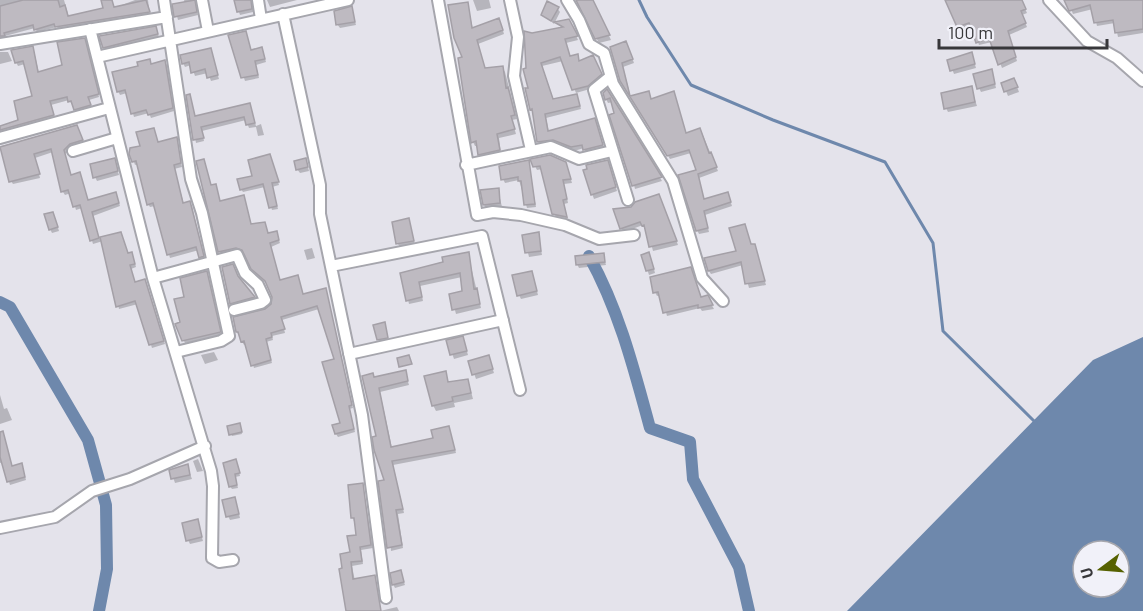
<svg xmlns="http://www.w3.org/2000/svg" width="1143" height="611" viewBox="0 0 1143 611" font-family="Barlow,sans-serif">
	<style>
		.water { fill: #6e88ac; fill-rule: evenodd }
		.shadow { fill: #0003 }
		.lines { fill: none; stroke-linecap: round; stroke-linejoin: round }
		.stream { stroke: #6e88ac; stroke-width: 3 }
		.canal { stroke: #6e88ac; stroke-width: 12 }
		.building { fill: #bebac1; stroke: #a4a0a7; stroke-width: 1.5 }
		.street-casing { stroke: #a6a6ad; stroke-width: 14 }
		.street { stroke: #fff; stroke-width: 10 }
	</style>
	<rect width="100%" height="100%" fill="#e4e3eb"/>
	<!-- water -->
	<path class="water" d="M1143,337v274h-296l246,-251zM1083,551h36v36h-36z"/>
	<!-- shadow -->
	<path class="shadow" d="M0,0h64l5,17 36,-8 -3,-9h10l2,8 21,-8h13l2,16 -91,14 -2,-3 -20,5 -2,-4 -30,8 1,3 -6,1z
		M184,0h11l3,15 -20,5 -4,-15 11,-2z
		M235,0h19l-1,12 -13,3z
		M267,0h30l-27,7z
		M473,0h16l2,8 -14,3z
		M577,0h15l19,40 -12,3z
		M1021,0l6,13 -5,2 5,12 -18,8 8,26 -15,7 -10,-26 -13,3 -7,-19 -11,4 -14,-29z
		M1067,0h76v33l-25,4 -3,-14 -18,3 -4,-17 -20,5z
		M467,3l6,26 28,-5 3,10 -26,10 7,26 17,-3 3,5 12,47 -5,1 4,14 -17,4 2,16 -19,4 -4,-12h-3l-2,-4 -9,-84z
		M351,8l5,17 -16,3 -3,-4z
		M557,8l3,4 -6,12 -9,-8z
		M557,23l14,1 7,16 -12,3 4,15 7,-2 3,6 12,-5 11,21 -13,11 -14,4 -13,-32 -21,5 12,35 23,-6 4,14 -35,9 3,14 47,-8 8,25 -18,4 -2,-5 -10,3 -18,-8 -16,2 -2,-3 -6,-31 7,-3 -10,-19 -2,-19 9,-33 27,-8z
		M157,31l2,6 -54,13 -1,-3z
		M230,36l21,15 11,-2 4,13 -10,3 3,13 -14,3z
		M86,43l13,54 -10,3 2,9 -14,3 -8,-12 -18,5 3,14 -54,15v-7l20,-6 14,-24 -9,-33 -7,2 -2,-4 18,-11 5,22 25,-7z
		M628,47l6,16 -11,4 7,27 -9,-14 -9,-32z
		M210,50l9,29 -8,2 -3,-8 -13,3 -4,-11 -6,2 -2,-4z
		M0,52h8l4,9 -12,3z
		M973,58l3,10 -22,6 -5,-13z
		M149,60l2,5 14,-3 2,3 7,46 -23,7 -2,-5 -15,4 -7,-24 -7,2 -2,-4 21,-24z
		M993,75l3,13 -15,4 -2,-4z
		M1003,84h13l3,8 -11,4z
		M971,88l6,18 -29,6 -2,-4z
		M607,91l55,90 -27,8 -22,-87 -5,1 -2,-4z
		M674,92l12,42 16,-1 16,38 -19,7 5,23 25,-4 3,9 -27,9 4,17 -10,2 -2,-4 1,-59 -7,-18 -21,6 -38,-61 19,2z
		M188,96l7,22 55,-13 6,21 5,-2 3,11 -6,1 -2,-9 -7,1 -3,-8 -44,11 2,10 -8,2z
		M76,126l8,18 -12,3 -7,7 6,23 9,-3 8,27 28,-7 4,12 -27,10 6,23 22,-6 7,22 5,2 3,10 -5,2 4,14 10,-3 2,4 18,60 -13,4 -14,-44 -19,5 -16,-68 -10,3 -11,-36 -6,2 -5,-17 -6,2 -2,-3 -10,-40 -18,6 5,20 -27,6 -2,-3 -10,-35z
		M176,139l6,28 -8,2 10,35 6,-1 2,3 13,54h-3l-3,-10 -29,8 -15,-52 -5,1 -2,-3 -10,-40 -3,1 -4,-12z
		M114,159l5,16 -22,6 -2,-4z
		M271,159l8,26 -7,2 6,22 -6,1 -7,-23 -22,5 -2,-3z
		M306,160l3,11 -9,2 -3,-4z
		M532,160l35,7 5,16 -8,1 4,19 -4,1 4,16 -12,-2 -14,-49 -5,1z
		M198,162l7,2 6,23 9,15 31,24 17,8 8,-2 4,11 -9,4 9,35 23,14 24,-3 26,115 -4,1 6,23 -17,5 -2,-3 5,-10 -5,-64 -17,-51 -37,11 3,13 -13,3 1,4 -7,2 6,21 -18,5 -8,-24 -2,1 -7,-13 27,-21 10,-11 -7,-16 -12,-12 -10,-20 -7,-2 -17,5 -1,-3z
		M528,162l8,45 -9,1 -8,-28 -14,3 -2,-4z
		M609,165l8,26 -23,8 -10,-28z
		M498,190l4,17 -15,2 -3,-4z
		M661,199l17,46 -25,6 -6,-23 -4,-3 -19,7 -3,-4 11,-20z
		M55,218l4,13 -7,2 -2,-4z
		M408,220l7,25 -15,2 -2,-3z
		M538,234l4,21 -13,2 -5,-21z
		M754,245l12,40 -17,3 -6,-23 -32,9 -2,-3 29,-19z
		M312,248l3,10 -8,2 -3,-10z
		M468,254l13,54 -25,6 -5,-19 13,-2 -2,-16 -42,9 3,15 -14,3 -7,-30z
		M603,255l3,10 -27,3 -2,-4z
		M643,256l8,2 4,15 -6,2z
		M206,273l15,63 -36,7 -9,-18 5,-2 5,-25z
		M692,273l10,25 5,-1 7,12 -12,2 -2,-3 -33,8 -6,-21 -4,1 -2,-4z
		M533,276l5,19 -17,4 -2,-4z
		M238,279l17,21 -22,6 -2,-3z
		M386,328l3,14 -8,1 -3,-3z
		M463,338l5,17 -14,4 -6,-18z
		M214,352l4,8 -13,4 -4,-9z
		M490,361l4,12 -18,6 -6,-17z
		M405,372l4,13 -29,7 12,56 43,-8 14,-13 7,26 -63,12 11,48 -6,1 5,34 -12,3 -5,-70 -8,-44 -3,-58z
		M445,373l4,11 19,-4 5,19 -19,4 1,4 -19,4 -3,-6z
		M0,395l4,14 3,-1 5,12 -12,4z
		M240,426l2,8 -10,2 -3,-9z
		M0,448l7,1 6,19 10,1 3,11 -16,5 -7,-23 -3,1z
		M198,459l5,12 -6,1 -4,-11z
		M237,464l3,12 -5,1 3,11 -6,1 -2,-3z
		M187,466l5,13 -17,4 -4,-12z
		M363,485l10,63 -12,2 2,14 -11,2 9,45h-13l-4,-41 14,-34 -5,-18z
		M236,502l4,16 -10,2 -2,-4z
		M197,521l6,20 -13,3 -2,-4z
		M400,572l5,13 -10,3 -2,-4z
		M397,607l2,4h-19z"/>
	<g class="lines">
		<!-- stream -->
		<path class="stream" d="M639,0l8,17 44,68 82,35 112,42 48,81 10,88 93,92"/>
		<!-- canal -->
		<path class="canal" d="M589,256c30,54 45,113 61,172l40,14 3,37 46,88 10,44
			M0,302l10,5 78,133 18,65 1,64 -8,42"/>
	</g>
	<!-- building -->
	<path class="building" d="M23,0h35l2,7 5,-2 3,11 35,-8 -2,-8h11l2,7 32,-7 4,12 -95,15 -1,-3 -20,6 -1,-5 -29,8 1,3h-5v-30z
		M195,0l2,12 -23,5 -2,-13z
		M234,0h17l1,9 -15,3z
		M576,0h17l17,35 -15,4z
		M945,0h77l4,9 -5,2 5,12 -18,8 8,26 -18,8 -9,-27 -13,5 -7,-20 -12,4z
		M1064,0h79v29l-28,4 -2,-13 -19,3 -4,-18 -21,6z
		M547,1l12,6 -8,14 -10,-6z
		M468,2l4,26 27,-10 4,12 -26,10 8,28 18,-2 3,22 2,-1 7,28 -4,1 4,13 -18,5 3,16 -22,5 -2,-14 -5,2 -13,-85 4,-1 -8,-19 -6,-33z
		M352,6l3,16 -19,3 -2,-14z
		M569,19l9,17 -13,3 5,17 8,-2 1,7 14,-6 9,19 -14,12 -16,4 -12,-33 -19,6 12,36 24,-5 3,12 -35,8 3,17 47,-13 8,27 -20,5 -1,-5 -11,2 -18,-7 -16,2 -5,-33 -2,1 -5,-22h3l-5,-19 3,-1 -2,-37 8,2 31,-6 -9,-5z
		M156,26l2,8 -55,14 -4,-12z
		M246,31l5,19 11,-3 3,12 -10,2 3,14 -17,3 -13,-43z
		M85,38l14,56 -11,3 3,8 -17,5 -3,-9 -3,1 -1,-5 -17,4 4,14 -54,15v-4l18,-6 -4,-19 18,-5 -9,-35 -8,2 -4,-13 22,-4 5,26 24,-7 -5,-23z
		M626,41l7,18 -11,4 8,33 19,-5 2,8 23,-8 12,42 14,-5 9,25 2,-1 6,15 -19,7 6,25 24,-7 3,10 -27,9 4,17 -12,3 -18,-56 18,-5 -7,-20 -22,6 -47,-75 -10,-34z
		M211,48l7,27 -11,3 -2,-9 -14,4 -2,-11 -7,2 -2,-9z
		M972,52l3,12 -25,7 -3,-11z
		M150,59l1,5 14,-4 8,48 -25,7 -2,-5 -15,4 -6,-24 -8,2 -5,-20 26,-6 -1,-4z
		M992,69l3,15 -18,5 -4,-15z
		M1014,78l4,9 -14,5 -3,-9z
		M972,86l3,16 -31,7 -3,-16z
		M607,89l55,88 -30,9 -23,-71 5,-2 -4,-15 -5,2 -2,-7z
		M190,94l5,22 55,-13 5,20 -9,2 -2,-8 -43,10 3,11 -11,2 -7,-45z
		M77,125l6,15 -13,4 -6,6 7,25 9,-3 8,28 28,-8 3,11 -27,9 7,26 -9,3 -10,-36 -7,2 -5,-17 -7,2 -10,-43 -17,5 6,20 -31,8 -9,-35z
		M154,128l4,14 19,-5 4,26 -7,2 9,38 7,-2 14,55 -5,2 -3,-11 -29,8 -14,-52 -6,2 -11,-44 -4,1 -3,-8 1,-6 10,-2 -4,-14z
		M270,154l9,28 -7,1 5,23 -8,2 -6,-24 -23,6 -3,-11 15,-3 -4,-16z
		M550,155l16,7 5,17 -8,1 4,19 -4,1 4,17 -15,-3 -12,-48 -7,1 -3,-8z
		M115,158l3,13 -25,7 -3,-14z
		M306,158l2,9 -12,3 -2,-9z
		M204,159l7,26 5,-1 4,17 24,-6 7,29 14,-2 3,11 9,-2 2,9 -9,3 10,37 18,-5 5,19 23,-6 26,117 -3,1 5,23 -19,5 -3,-9 8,-2 -18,-61 12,-3 -17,-53 -36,11 4,12 -14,4 1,4 -6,2 5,21 -20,6 -7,-25 -3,1 -3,-10h-2l-3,-15 32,-8 6,-5 1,-7 -7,-16 -14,-12 -9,-19 -6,-2 -18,4 -22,-91z
		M529,160l6,44 -11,1 -3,-24h-3v-4l-17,3 -2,-14z
		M608,160l8,27 -25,8 -8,-25 4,-1 -1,-4z
		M499,188l1,15 -17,2 -3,-15z
		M659,194l18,47 -28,6 -5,-22 -2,1 -2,-4 -20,7 -7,-20 18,-2 4,-5z
		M53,212l5,15 -9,3 -5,-16z
		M409,218l5,23 -18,3 -4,-22z
		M745,224l6,20h4l10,37 -20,3 -4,-22 -33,9 -4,-13 32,-7 -7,-23z
		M121,232l7,21 4,-1 3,12 -5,1 5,17 10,-3 19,62 -15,4 -14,-44 -19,6 -16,-70z
		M539,232l2,19 -16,2 -3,-18z
		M469,252l5,37 3,-1 3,16 -28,6 -3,-16 13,-3 -2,-18 -41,9 3,15 -16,4 -6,-28 43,-11 -1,-5z
		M649,252l5,17 -8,2 -5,-16z
		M604,253l1,9 -29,3 -1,-9z
		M233,264l5,12 17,21 -25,7 -8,-37z
		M691,267l10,30 7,-2 5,10 -15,3v-3l-35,8 -5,-21 -5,1 -3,-16z
		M207,271l14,61 -39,9 -7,-17 5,-2 -6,-23 10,-2 -4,-19z
		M532,271l5,20 -20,5 -5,-21z
		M385,322l3,16 -11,2 -4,-15z
		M463,336l4,15 -17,4 -4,-15z
		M409,355l3,9 -13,3 -2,-9z
		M489,355l4,14 -21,6 -4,-14z
		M406,370l2,11 -29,7 12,59 42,-9 -2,-8 18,-4 6,24 -63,11 11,48 -7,1 6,35 -15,3 -9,-67 6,-1 -10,-30 -2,-13 4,-1 -14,-60 11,-3 1,4z
		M446,371l2,11 20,-3 3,14 -19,4 1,4 -21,5 -8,-30z
		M240,423l2,9 -13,3 -2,-9z
		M3,431l9,35 10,-3 3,14 -18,5 -7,-25v-25z
		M236,459l4,14 -5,1 2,11 -8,2 -6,-24z
		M188,464l2,11 -19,4 -2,-9z
		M363,483l8,62 -11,2 2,14 -11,1 2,17 22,-4 6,36h-35l-7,-42 3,-1 -2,-14 10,-2 -3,-16 9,-1 -2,-17h-3l-3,-33z
		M235,497l4,17 -13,3 -4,-17z
		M198,519l4,18 -16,4 -4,-18z
		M401,570l3,12 -12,3 -2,-12z"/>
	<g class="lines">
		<!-- street casing -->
		<g class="street-casing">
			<path id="street" d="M164,0l27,179 11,34 27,123 -8,5 -45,11
				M202,0l6,31
				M258,0l3,19
				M438,0l39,215 16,-3 28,3 44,10 34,14 35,-4
				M510,0l8,37 -4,39 17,74
				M567,0l12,20 10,24 15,9 9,31 60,97 29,97 21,23
				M1049,0l38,41 30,17 26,23
				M283,14l37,171v29l42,201 24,183
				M90,29l63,249 58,193 2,15 -1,72 7,4 14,-2
				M0,44l167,-27
				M97,57l251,-57
				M610,77l-16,13 34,110
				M0,138l109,-30
				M73,151l44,-13
				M466,165l85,-18 28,12 33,-8
				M331,266l151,-30 38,154
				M153,278l84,-23 8,18 13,12 7,15 -4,3 -27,7
				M349,354l154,-34
				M0,528l55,-11 37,-26 38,-12 75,-33"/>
		</g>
		<!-- street -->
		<use href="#street" class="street"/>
	</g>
	<!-- north arrow -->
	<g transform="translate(1101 569) rotate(254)"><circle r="28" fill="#f1f1f9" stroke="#a7a7ad" stroke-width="1.5"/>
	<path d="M0-4.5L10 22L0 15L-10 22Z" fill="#566101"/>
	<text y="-9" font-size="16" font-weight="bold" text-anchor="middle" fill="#37373a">U</text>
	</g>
	<!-- scale -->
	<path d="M939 39v9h168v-9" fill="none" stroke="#37373a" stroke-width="3"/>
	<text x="948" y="39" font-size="18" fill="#37373a" stroke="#f1f1f9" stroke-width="4.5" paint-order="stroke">100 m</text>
</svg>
